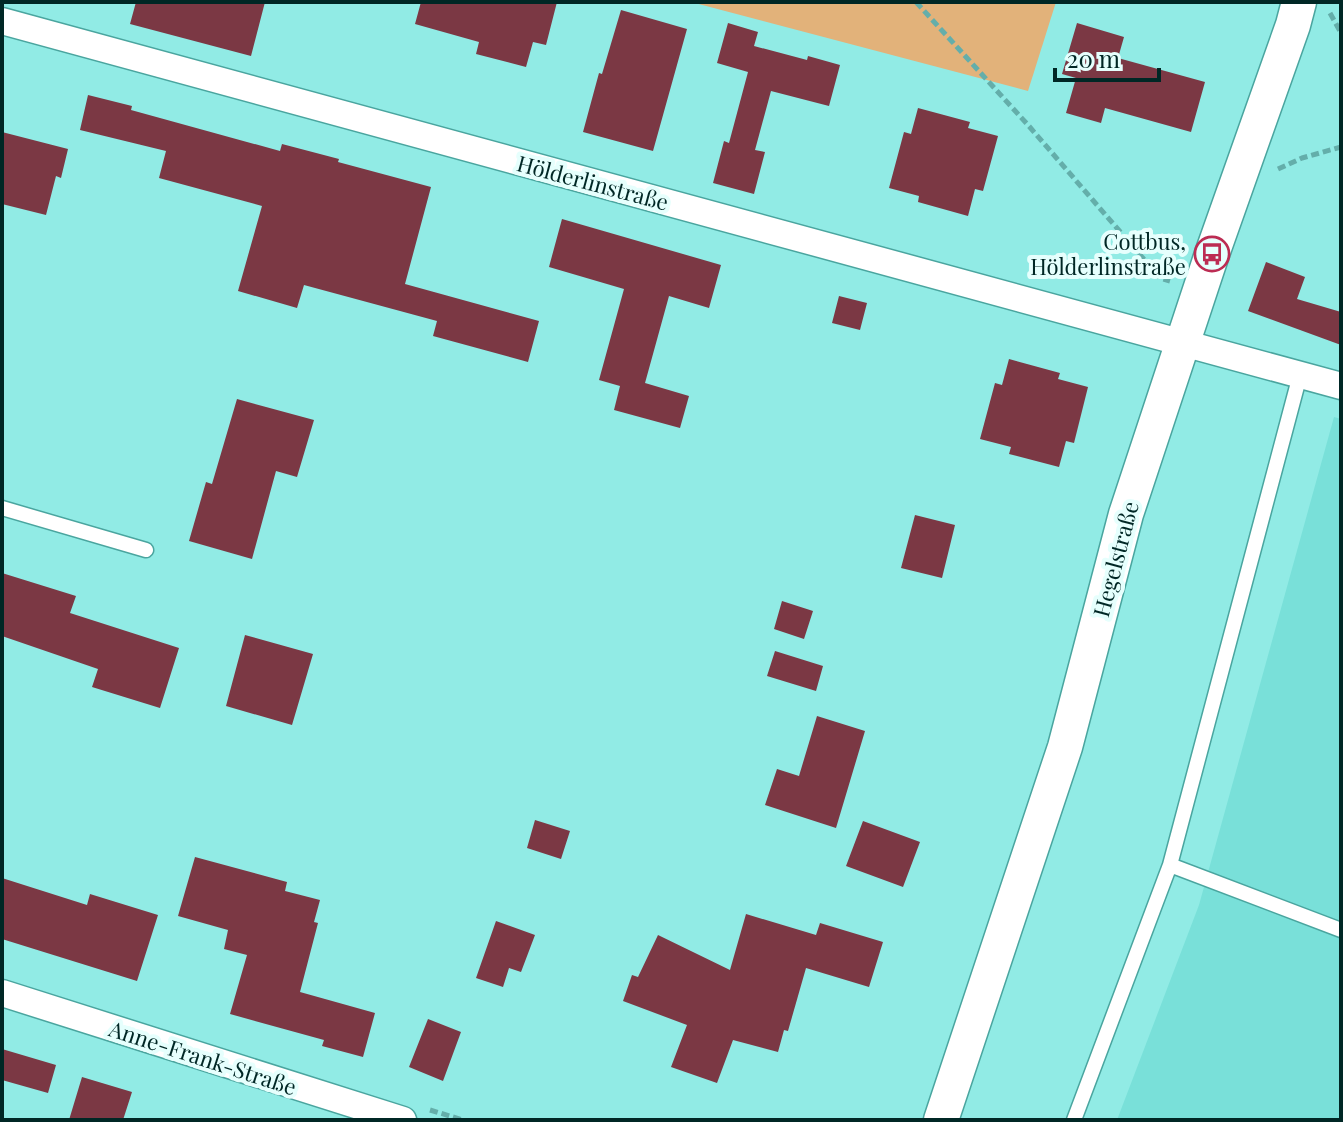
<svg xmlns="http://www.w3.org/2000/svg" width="1343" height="1122" viewBox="0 0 1343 1122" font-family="'Playfair Display',serif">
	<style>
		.built { fill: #79e0d9 }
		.green { fill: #e2b27a }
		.building { fill: #7b3844 }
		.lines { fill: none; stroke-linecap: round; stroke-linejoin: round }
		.service-casing { stroke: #4aa59f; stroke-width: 17 }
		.minor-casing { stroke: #4aa59f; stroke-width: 29 }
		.tertiary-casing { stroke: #4aa59f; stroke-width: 37 }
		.path { stroke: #64aeaa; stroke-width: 5; stroke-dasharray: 8 4; stroke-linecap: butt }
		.service { stroke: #fff; stroke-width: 14 }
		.minor { stroke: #fff; stroke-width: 26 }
		.tertiary { stroke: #fff; stroke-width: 34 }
		.labels { text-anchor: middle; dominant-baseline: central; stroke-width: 8; stroke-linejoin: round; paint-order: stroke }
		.street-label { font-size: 22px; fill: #002725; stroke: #e6fffd }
		.poi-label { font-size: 22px; fill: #002725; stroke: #e6fffd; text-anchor: end }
	</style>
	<rect width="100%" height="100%" fill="#91ebe5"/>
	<!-- built -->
	<path class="built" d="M1334,417l7,2v701h-224l82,-215z"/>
	<!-- green -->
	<path class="green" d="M691,2h365l-28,89z"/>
	<!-- building -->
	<path class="building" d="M136,2h129l-14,54 -121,-32z
		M421,2h136l-11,43 -13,-3 -7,25 -50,-13 3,-12 -64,-18z
		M621,10l66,19 -34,122 -70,-19 16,-59 3,1z
		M728,23l30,9 -4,14 53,14 1,-4 32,9 -11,41 -58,-15 -16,59 10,2 -11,42 -41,-11 11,-42 5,2 19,-71 -31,-9z
		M1077,23l47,14 -6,21 87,24 -14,50 -86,-24 -4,15 -35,-10 10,-35 -14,-4z
		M88,95l44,11 -1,4 149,41 2,-7 57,15 -1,3 93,25 -26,97 134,37 -11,41 -95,-26 4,-15 -133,-36 -7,23 -59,-17 24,-85 -103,-28 7,-27 -86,-21z
		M918,108l52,14 -2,6 30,8 -15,55 -8,-2 -7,27 -50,-14 1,-6 -30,-8 15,-56 7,2z
		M2,132l66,17 -7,29 -5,-2 -10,39 -44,-11z
		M562,219l159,46 -12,43 -40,-12 -24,87 44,13 -9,32 -66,-18 6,-24 -21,-6 25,-91 -75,-22z
		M1266,262l39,15 -8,22 44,13v33l-93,-34z
		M839,296l28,7 -7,27 -28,-7z
		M1009,359l51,14 -2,6 30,8 -14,56 -8,-2 -7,26 -50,-13 2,-7 -31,-8 15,-56 7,2z
		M237,399l77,21 -17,57 -21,-6 -24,88 -63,-18 17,-59 6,2z
		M915,515l40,10 -13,53 -41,-10z
		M2,573l74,23 -6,17 109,35 -19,60 -68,-21 6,-18 -96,-33z
		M782,601l31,10 -9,28 -30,-10z
		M245,635l68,19 -21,71 -66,-19z
		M775,651l48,15 -7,25 -49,-15z
		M817,716l48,15 -29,97 -71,-23 12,-36 22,7z
		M535,820l35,11 -9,28 -34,-11z
		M863,821l57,21 -17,45 -57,-21z
		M195,857l92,25 -2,9 35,9 -6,22 4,1 -18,69 75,21 -12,44 -41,-11 2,-6 -94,-26 17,-59 -23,-6 4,-19 -50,-14z
		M2,878l85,27 3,-11 68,21 -21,66 -135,-42z
		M746,914l70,21 4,-12 63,19 -14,45 -63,-19 -18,63 -4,-1 -6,22 -45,-12 -16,43 -46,-16 16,-42 -64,-24 9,-26 6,2 20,-42 72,35z
		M496,921l39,14 -14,37 -12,-4 -6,19 -27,-9z
		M428,1019l33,13 -18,49 -34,-14z
		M2,1049l54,16 -8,28 -46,-13z
		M82,1077l50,15 -9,28h-54z"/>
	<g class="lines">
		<!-- service casing -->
		<g class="service-casing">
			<path id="service" d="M2,508l144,42
				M1170,865l171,65
				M1074,1120l96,-255 130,-490"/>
		</g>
		<!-- minor casing -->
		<g class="minor-casing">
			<path id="minor" d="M2,21l1339,365
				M2,993l401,127"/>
		</g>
		<!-- tertiary casing -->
		<g class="tertiary-casing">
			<path id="tertiary" d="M941,1120l124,-373 61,-233 86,-260 81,-229 6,-23"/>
		</g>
		<!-- path -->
		<path class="path" d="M916,2l112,123 132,153 10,3
			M1330,13l11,20
			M1278,169l24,-11 39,-11
			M430,1110l33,10"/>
		<!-- service -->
		<use href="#service" class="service"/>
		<!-- minor -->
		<use href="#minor" class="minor"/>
		<!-- tertiary -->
		<use href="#tertiary" class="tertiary"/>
	</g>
	<!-- icons -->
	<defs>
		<g id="bus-ring" transform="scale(1.8)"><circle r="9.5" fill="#e6fffd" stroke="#bc2c53" stroke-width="1.5"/><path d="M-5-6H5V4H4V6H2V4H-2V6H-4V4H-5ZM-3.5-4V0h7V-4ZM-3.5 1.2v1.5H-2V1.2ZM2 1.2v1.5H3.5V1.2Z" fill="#bc2c53"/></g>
	</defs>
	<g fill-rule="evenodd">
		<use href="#bus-ring" x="1212" y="254"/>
	</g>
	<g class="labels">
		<!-- street labels -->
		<g class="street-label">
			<text transform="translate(593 182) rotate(15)">Hölderlinstraße</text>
			<text transform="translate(1115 559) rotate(-75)">Hegelstraße</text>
			<text transform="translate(203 1057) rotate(18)">Anne-Frank-Straße</text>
		</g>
		<!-- poi labels -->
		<g class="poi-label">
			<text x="1186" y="241">Cottbus,<tspan x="1186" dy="25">Hölderlinstraße</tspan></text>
		</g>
	</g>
	<!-- border -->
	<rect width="1343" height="1122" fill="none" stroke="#002725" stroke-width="8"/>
	<!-- scale -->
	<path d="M1055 68v12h104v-12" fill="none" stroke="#002725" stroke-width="4"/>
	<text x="1067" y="68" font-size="24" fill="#002725" stroke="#e6fffd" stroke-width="6" paint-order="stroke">20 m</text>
</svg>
